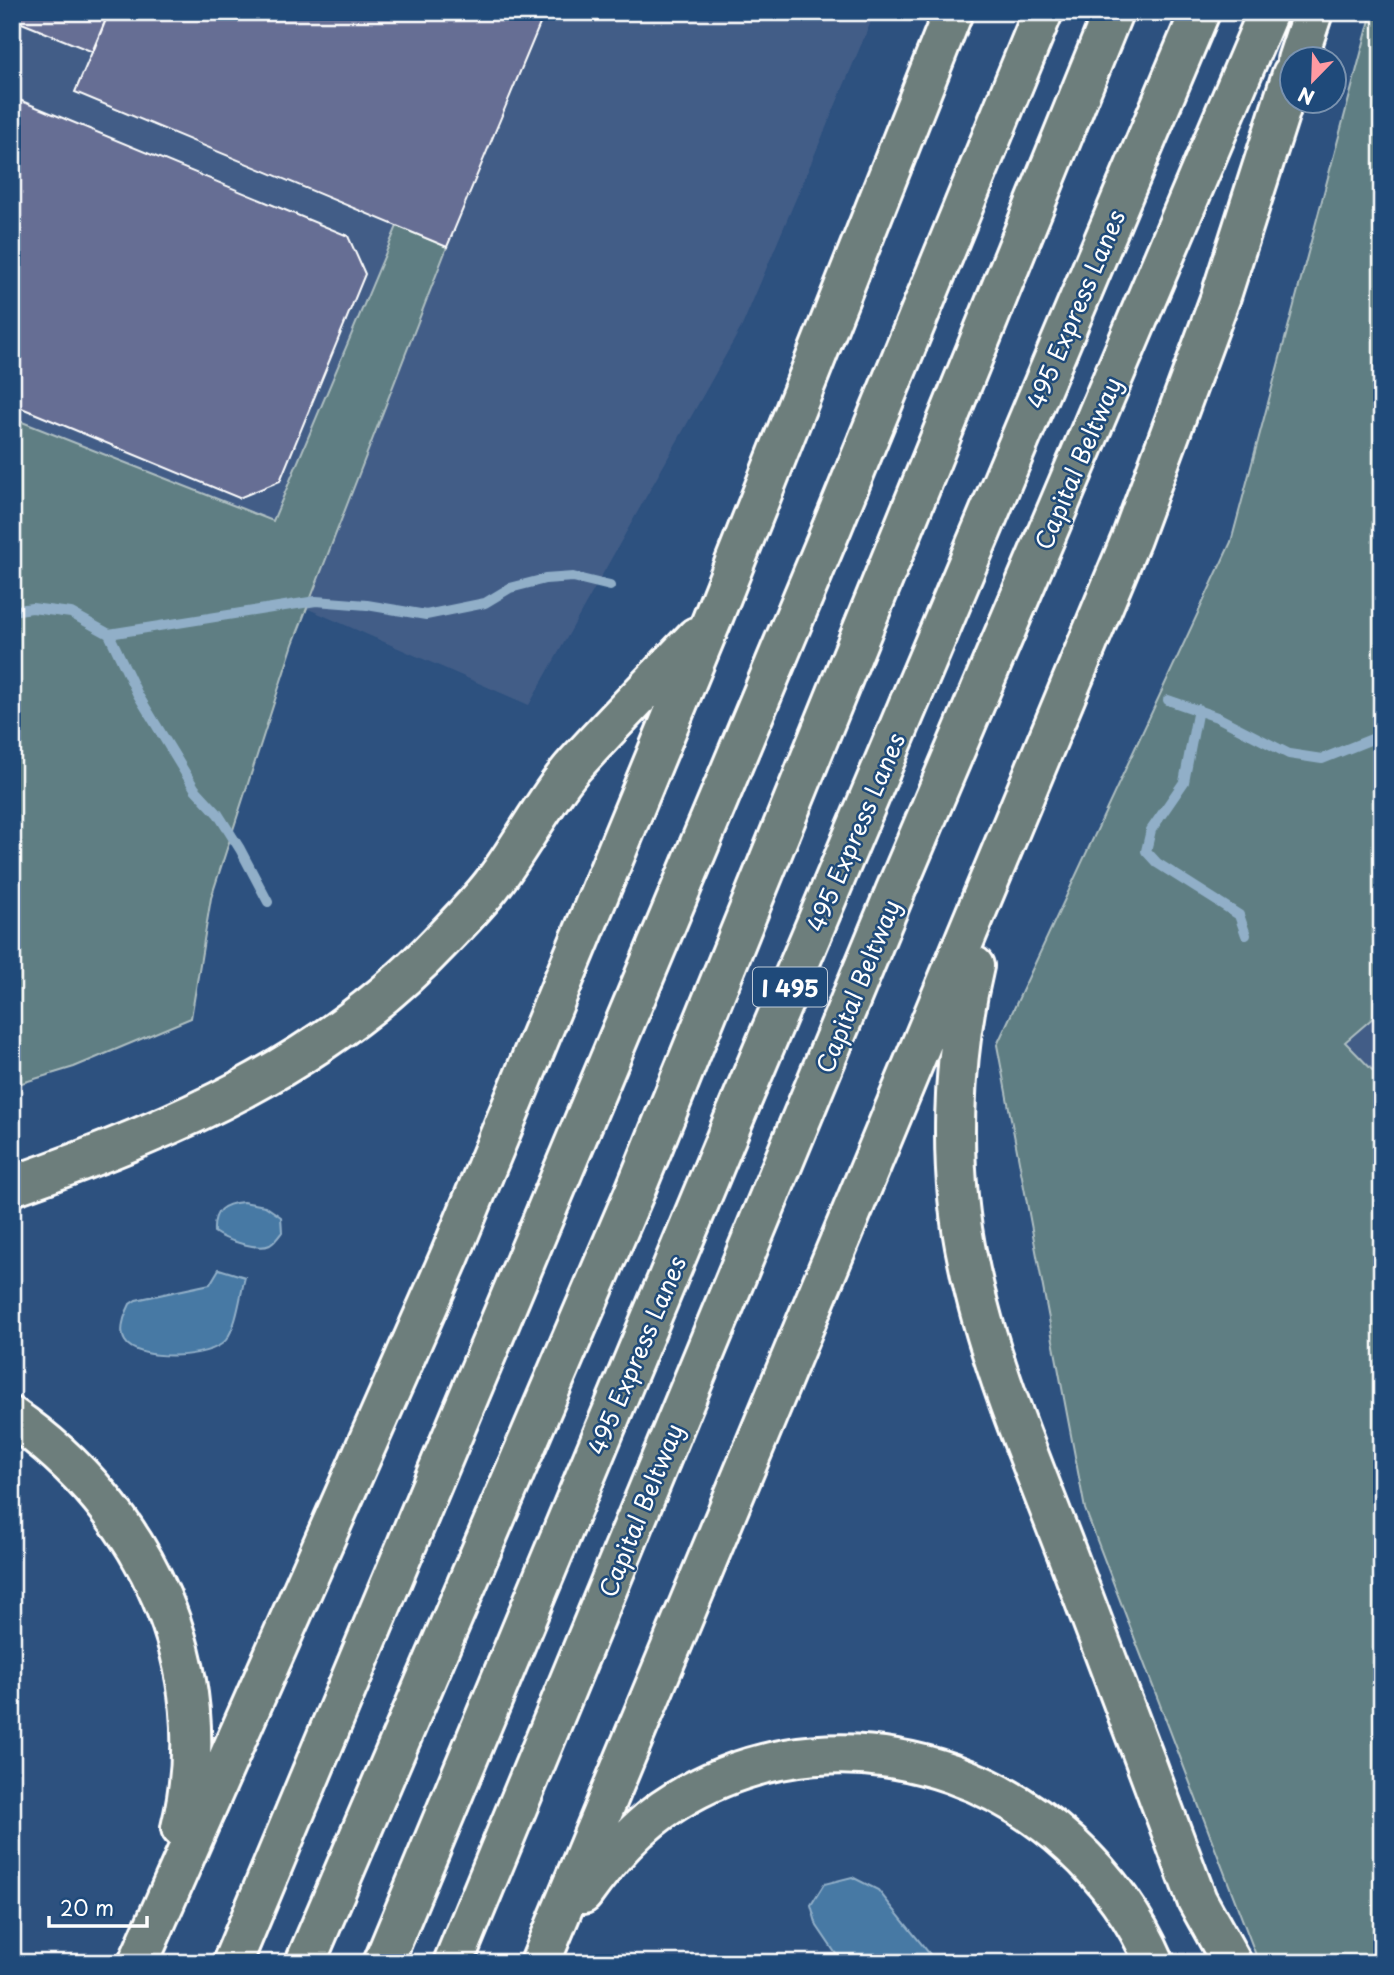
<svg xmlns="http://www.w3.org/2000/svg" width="1394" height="1975" viewBox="0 0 1394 1975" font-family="'Playpen Sans',sans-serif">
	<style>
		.built { fill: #425d87 }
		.green { fill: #5e7e83; stroke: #aebec1; stroke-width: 2 }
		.water { fill: #4779a4; stroke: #91afc8; stroke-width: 2 }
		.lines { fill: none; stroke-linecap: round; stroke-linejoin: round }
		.stream { stroke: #91afc8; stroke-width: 10 }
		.building { fill: #666e94; stroke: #fff; stroke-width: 2 }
		.highway-casing { stroke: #fff; stroke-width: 44 }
		.highway { stroke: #6d7e7c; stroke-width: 38 }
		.labels { text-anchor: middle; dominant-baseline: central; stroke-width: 5; stroke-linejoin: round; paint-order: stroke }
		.shield { fill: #1f4a7a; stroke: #bcc9d7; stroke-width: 2 }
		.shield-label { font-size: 23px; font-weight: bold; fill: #fff }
		.street-label { font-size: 24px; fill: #fff; stroke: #1f4a7a }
	</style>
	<rect width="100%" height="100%" fill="#2d517f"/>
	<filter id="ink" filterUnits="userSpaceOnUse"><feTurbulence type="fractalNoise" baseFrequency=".0143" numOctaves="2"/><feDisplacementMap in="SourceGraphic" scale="14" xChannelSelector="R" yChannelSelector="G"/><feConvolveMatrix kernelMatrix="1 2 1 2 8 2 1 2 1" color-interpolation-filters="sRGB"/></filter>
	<g filter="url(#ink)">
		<!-- built -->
		<path class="built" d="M12,12h863l-133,314 -213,379 -232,-101 -285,22z
			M1382,1010v70l-38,-39z"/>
		<!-- green -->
		<path class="green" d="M1372,12h10v998l-37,32 37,38v883h-123l-174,-454 -88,-464 234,-503z
			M397,226l50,21 -154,397 -82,254 -20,120 -117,49 -62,19v-668l261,103z"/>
		<!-- water -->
		<path class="water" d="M243,1202l22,4 16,11 1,15c-3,4 -7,10 -12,13 -12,6 -45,-5 -56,-13 -1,-22 9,-28 29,-30z
			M219,1269l26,8c-5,19 -8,48 -19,63 -15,19 -89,22 -101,1 -7,-11 0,-27 5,-37l6,-4 74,-16z
			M852,1877l26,13 59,73h-95l-25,-37 -6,-21 13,-21z"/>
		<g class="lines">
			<!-- stream -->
			<path class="stream" d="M12,611l20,-3 39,5 38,21 29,61 57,94 23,25 22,35 28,53
				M109,634l207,-33 51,4 59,10 59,-12 25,-15 35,-9 28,-2 37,9
				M1168,700l49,17 72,37 33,5 60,-24
				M1198,709l-14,73 -33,48 -5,21 11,12 82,52 7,20"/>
		</g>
		<!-- building -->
		<path class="building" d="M12,12h97l-16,40 -81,-33z
			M109,12h436l-98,235 -372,-155z
			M12,97l336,139 17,38 -85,207 -41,17 -227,-94z"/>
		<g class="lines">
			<!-- highway casing -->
			<g class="highway-casing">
				<path id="highway" d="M1297,60l16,-48
					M974,966c-22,92 -26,203 -6,295 21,104 65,203 102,301 43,113 85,225 127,338l35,63
					M12,1186c158,-55 312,-121 429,-245 17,-18 35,-36 50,-55 29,-37 51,-82 81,-118 40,-45 83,-88 124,-131
					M12,1417c133,91 208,251 169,411
					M583,1894c26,-36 55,-70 93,-93 174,-107 400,-21 479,162
					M138,1963l311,-705 263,-638 241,-608
					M232,1963l599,-1433 212,-518
					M305,1963l330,-772 478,-1179
					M383,1963l348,-837 469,-1114
					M453,1963l442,-1071 373,-880
					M540,1963l591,-1424 90,-243 71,-222"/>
			</g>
			<!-- highway -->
			<use href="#highway" class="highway"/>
		</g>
	</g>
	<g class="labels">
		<!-- shield labels -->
		<rect class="shield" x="753" y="967.5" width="74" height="39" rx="5"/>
		<g class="shield-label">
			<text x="790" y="987">I 495</text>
		</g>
		<!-- street labels -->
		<g class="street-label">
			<text transform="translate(1075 309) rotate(-67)">495 Express Lanes</text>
			<text transform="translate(1077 463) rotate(-67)">Capital Beltway</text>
			<text transform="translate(855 832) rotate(-67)">495 Express Lanes</text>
			<text transform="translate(857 986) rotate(-68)">Capital Beltway</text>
			<text transform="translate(636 1355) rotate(-67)">495 Express Lanes</text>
			<text transform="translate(640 1510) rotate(-68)">Capital Beltway</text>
		</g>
	</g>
	<!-- margin -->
	<rect width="1394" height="1975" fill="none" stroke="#1f4a7a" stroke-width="42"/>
	<rect x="21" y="21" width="1352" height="1933" fill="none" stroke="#fff" stroke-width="2.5" filter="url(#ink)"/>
	<!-- north arrow -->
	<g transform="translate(1313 80) rotate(203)"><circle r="33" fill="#1f4a7a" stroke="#7992af" stroke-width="2"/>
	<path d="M0-5L12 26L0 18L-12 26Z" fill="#ff9aa2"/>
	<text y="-10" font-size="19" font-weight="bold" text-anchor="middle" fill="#ffffff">N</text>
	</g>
	<!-- scale -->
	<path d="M49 1916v10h98v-10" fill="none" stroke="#ffffff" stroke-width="3.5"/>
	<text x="60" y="1916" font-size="21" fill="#ffffff" stroke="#1f4a7a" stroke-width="5" paint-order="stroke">20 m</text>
</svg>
